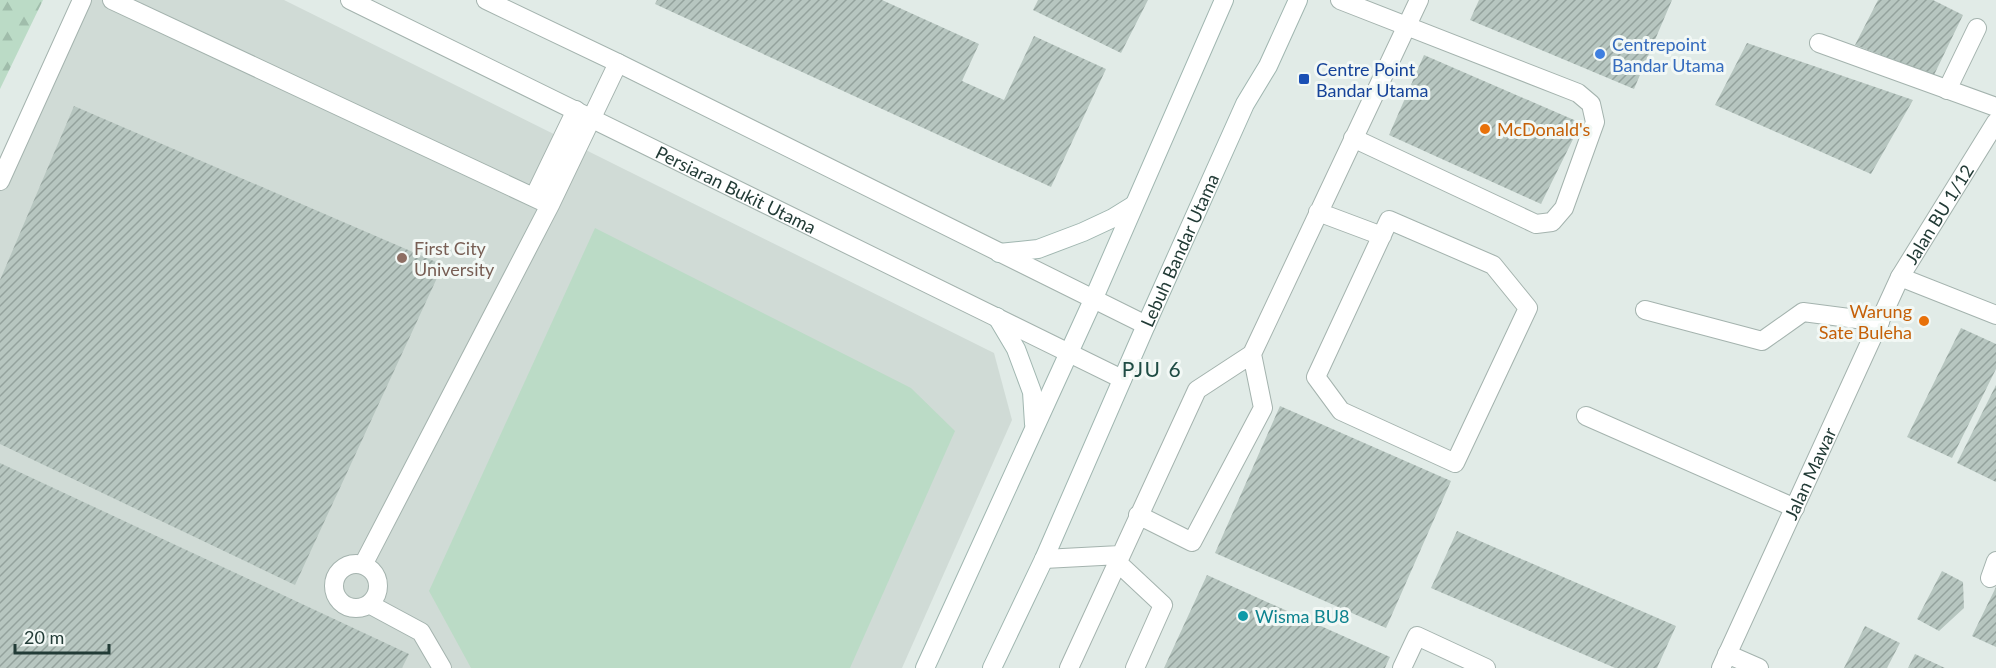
<svg xmlns="http://www.w3.org/2000/svg" width="1996" height="668" viewBox="0 0 1996 668" font-family="Lato,sans-serif">
	<style>
		.built { fill: #d0dbd6 }
		.grass { fill: #bbdbc6 }
		.forest { fill: url(#forest-firs) }
		.building { fill: url(#building-hatch) }
		.lines { fill: none; stroke-linecap: round; stroke-linejoin: round }
		.service-casing { stroke: #a4b3ae; stroke-width: 20 }
		.minor-casing { stroke: #a4b3ae; stroke-width: 20 }
		.tertiary-casing { stroke: #a4b3ae; stroke-width: 20 }
		.secondary-casing { stroke: #a0b6b0; stroke-width: 20 }
		.service { stroke: #fff; stroke-width: 18 }
		.minor { stroke: #fff; stroke-width: 18 }
		.tertiary { stroke: #fff; stroke-width: 18 }
		.secondary { stroke: #fff; stroke-width: 18 }
		.shop-dot { fill: #3f7fe0; stroke: #f2f8f5; stroke-width: 2 }
		.transit-dot { fill: #1a4fb4; stroke: #f2f8f5; stroke-width: 2 }
		.food-dot { fill: #e8710a; stroke: #f2f8f5; stroke-width: 2 }
		.education-dot { fill: #8d6e63; stroke: #f2f8f5; stroke-width: 2 }
		.culture-dot { fill: #0f9aa8; stroke: #f2f8f5; stroke-width: 2 }
		.labels { text-anchor: middle; dominant-baseline: central; stroke-width: 6; stroke-linejoin: round; paint-order: stroke }
		.shop-label { font-size: 18px; fill: #366cbe; stroke: #f2f8f5; text-anchor: start }
		.transit-label { font-size: 18px; fill: #164399; stroke: #f2f8f5; text-anchor: start }
		.food-label { font-size: 18px; fill: #c56008; stroke: #f2f8f5; text-anchor: start }
		.street-label { font-size: 18px; fill: #223b36; stroke: #f2f8f5 }
		.education-label { font-size: 18px; fill: #785e54; stroke: #f2f8f5; text-anchor: start }
		.culture-label { font-size: 18px; fill: #0d838f; stroke: #f2f8f5; text-anchor: start }
		.quarter-label { font-size: 21px; letter-spacing: 1.5px; fill: #1f4c44; stroke: #f2f8f5 }
	</style>
	<defs>
		<pattern id="forest-firs" width="22" height="20" patternUnits="userSpaceOnUse" patternTransform="scale(1.5)"><rect width="22" height="20" fill="#bbdbc6"/><path d="M5 1l3.5 6h-7zM16 11l3.5 6h-7z" fill="#a0bdab"/></pattern>
		<pattern id="building-hatch" width="6" height="6" patternUnits="userSpaceOnUse" patternTransform="scale(1.5)"><rect width="6" height="6" fill="#b7c6c0"/><path d="M-1 1l2-2M0 6l6-6M5 7l2-2" fill="none" stroke="#94a29d"/></pattern>
	</defs>
	<rect width="100%" height="100%" fill="#e1ebe7"/>
	<!-- built -->
	<path class="built" d="M77,0h207l710,353 18,67 -110,248h-902v-505z"/>
	<!-- grass -->
	<path class="grass" d="M595,228l316,160 44,43 -105,237h-379l-42,-77z"/>
	<!-- forest -->
	<path class="forest" d="M0,0h43l-43,89z"/>
	<!-- building -->
	<path class="building" d="M657,0h225l97,44 -17,37 42,19 30,-64 72,33 -55,118 -396,-183z
		M1038,0h110l-27,53 -88,-43z
		M1479,0h193l-38,89 -164,-69z
		M1878,0h55l30,15 -29,60 -79,-30z
		M1747,43l166,57 -42,74 -156,-69z
		M1424,55l157,68 -40,81 -152,-69z
		M74,106l369,159 -148,320 -295,-141v-164z
		M1961,328l35,16v25l-44,89 -45,-21z
		M1996,385v97l-39,-19z
		M1280,406l171,75 -65,147 -171,-75z
		M0,463l409,191 -7,14h-402z
		M1457,531l219,95 -19,42h-42l-184,-80z
		M1942,571l21,11 1,26 -25,23 -22,-12z
		M1207,575l183,82 -5,11h-221z
		M1996,587v60l-24,-11z
		M1865,626l35,17 -13,25h-43z
		M1915,654l30,14h-37z"/>
	<g class="lines">
		<!-- service casing -->
		<g class="service-casing">
			<path id="service" d="M112,0l438,205
				M1340,0l238,93 13,11 4,18 -31,86 -12,14 -16,2 -183,-86
				M1947,90l30,-62
				M0,181l82,-181
				M534,197l42,-87
				M1318,212l64,24
				M1389,220l104,45 35,43 -73,155 -114,-52 -25,-34z
				M1645,310l117,31 41,-29 77,10
				M1138,515l54,27 71,-134 -11,-54
				M1044,559l76,-4
				M1117,562l46,43 -28,63
				M334 586a22 22 0 1 1 44 0a22 22 0 1 1-44 0Z
				M363,565l187,-360 68,-142
				M369,604l52,28 21,36
				M1727,654l32,14
				M1069,668l128,-278 55,-36 167,-354"/>
		</g>
		<!-- minor casing -->
		<g class="minor-casing">
			<g id="minor">
				<path d="M1819,43l177,64"/>
				<path d="M1900,277l96,38"/>
				<path d="M1586,416l209,92"/>
				<path d="M1990,578l6,-17"/>
				<path d="M1402,668l15,-32 69,32"/>
				<path id="s1" d="M1721,668l179,-391 96,-155"/>
			</g>
		</g>
		<!-- tertiary casing -->
		<g class="tertiary-casing">
			<g id="tertiary">
				<path id="s2" d="M350,0l772,379"/>
				<path d="M486,0l132,63 528,262"/>
			</g>
		</g>
		<!-- secondary casing -->
		<g class="secondary-casing">
			<g id="secondary">
				<path d="M999,253l39,-4 45,-17 30,-14 21,-13"/>
				<path d="M997,317l19,32 16,43 2,32"/>
				<path d="M925,668l168,-368 131,-300"/>
				<path id="s3" d="M992,668l52,-109 102,-234 99,-221 23,-38 30,-66"/>
			</g>
		</g>
		<!-- service -->
		<use href="#service" class="service"/>
		<!-- minor -->
		<use href="#minor" class="minor"/>
		<!-- tertiary -->
		<use href="#tertiary" class="tertiary"/>
		<!-- secondary -->
		<use href="#secondary" class="secondary"/>
	</g>
	<!-- markers -->
	<circle class="shop-dot" cx="1600" cy="54" r="6"/>
	<rect class="transit-dot" x="1298" y="73" width="12" height="12" rx="3"/>
	<g class="food-dot">
		<circle cx="1485" cy="129" r="6"/>
		<circle cx="1924" cy="321" r="6"/>
	</g>
	<circle class="education-dot" cx="402" cy="258" r="6"/>
	<circle class="culture-dot" cx="1243" cy="616" r="6"/>
	<g class="labels">
		<!-- shop labels -->
		<g class="shop-label">
			<text x="1612" y="44">Centrepoint<tspan x="1612" dy="21">Bandar Utama</tspan></text>
		</g>
		<!-- transit labels -->
		<g class="transit-label">
			<text x="1316" y="69">Centre Point<tspan x="1316" dy="21">Bandar Utama</tspan></text>
		</g>
		<!-- food labels -->
		<g class="food-label">
			<text x="1497" y="129">McDonald's</text>
			<text x="1912" y="311" text-anchor="end">Warung<tspan x="1912" dy="21">Sate Buleha</tspan></text>
		</g>
		<!-- street labels -->
		<g class="street-label">
			<text stroke="none"><textPath href="#s2" startOffset="430">Persiaran Bukit Utama</textPath></text>
			<text stroke="none"><textPath href="#s1" startOffset="504">Jalan BU 1/12</textPath></text>
			<text stroke="none"><textPath href="#s3" startOffset="458">Lebuh Bandar Utama</textPath></text>
			<text stroke="none"><textPath href="#s1" startOffset="214">Jalan Mawar</textPath></text>
		</g>
		<!-- education labels -->
		<g class="education-label">
			<text x="414" y="248">First City<tspan x="414" dy="21">University</tspan></text>
		</g>
		<!-- culture labels -->
		<g class="culture-label">
			<text x="1255" y="616">Wisma BU8</text>
		</g>
		<!-- quarter labels -->
		<g class="quarter-label">
			<text x="1152" y="368">PJU 6</text>
		</g>
	</g>
	<!-- scale -->
	<path d="M15 644v9h94v-9" fill="none" stroke="#223b36" stroke-width="3"/>
	<text x="24" y="644" font-size="18" fill="#223b36" stroke="#f2f8f5" stroke-width="4.5" paint-order="stroke">20 m</text>
</svg>
